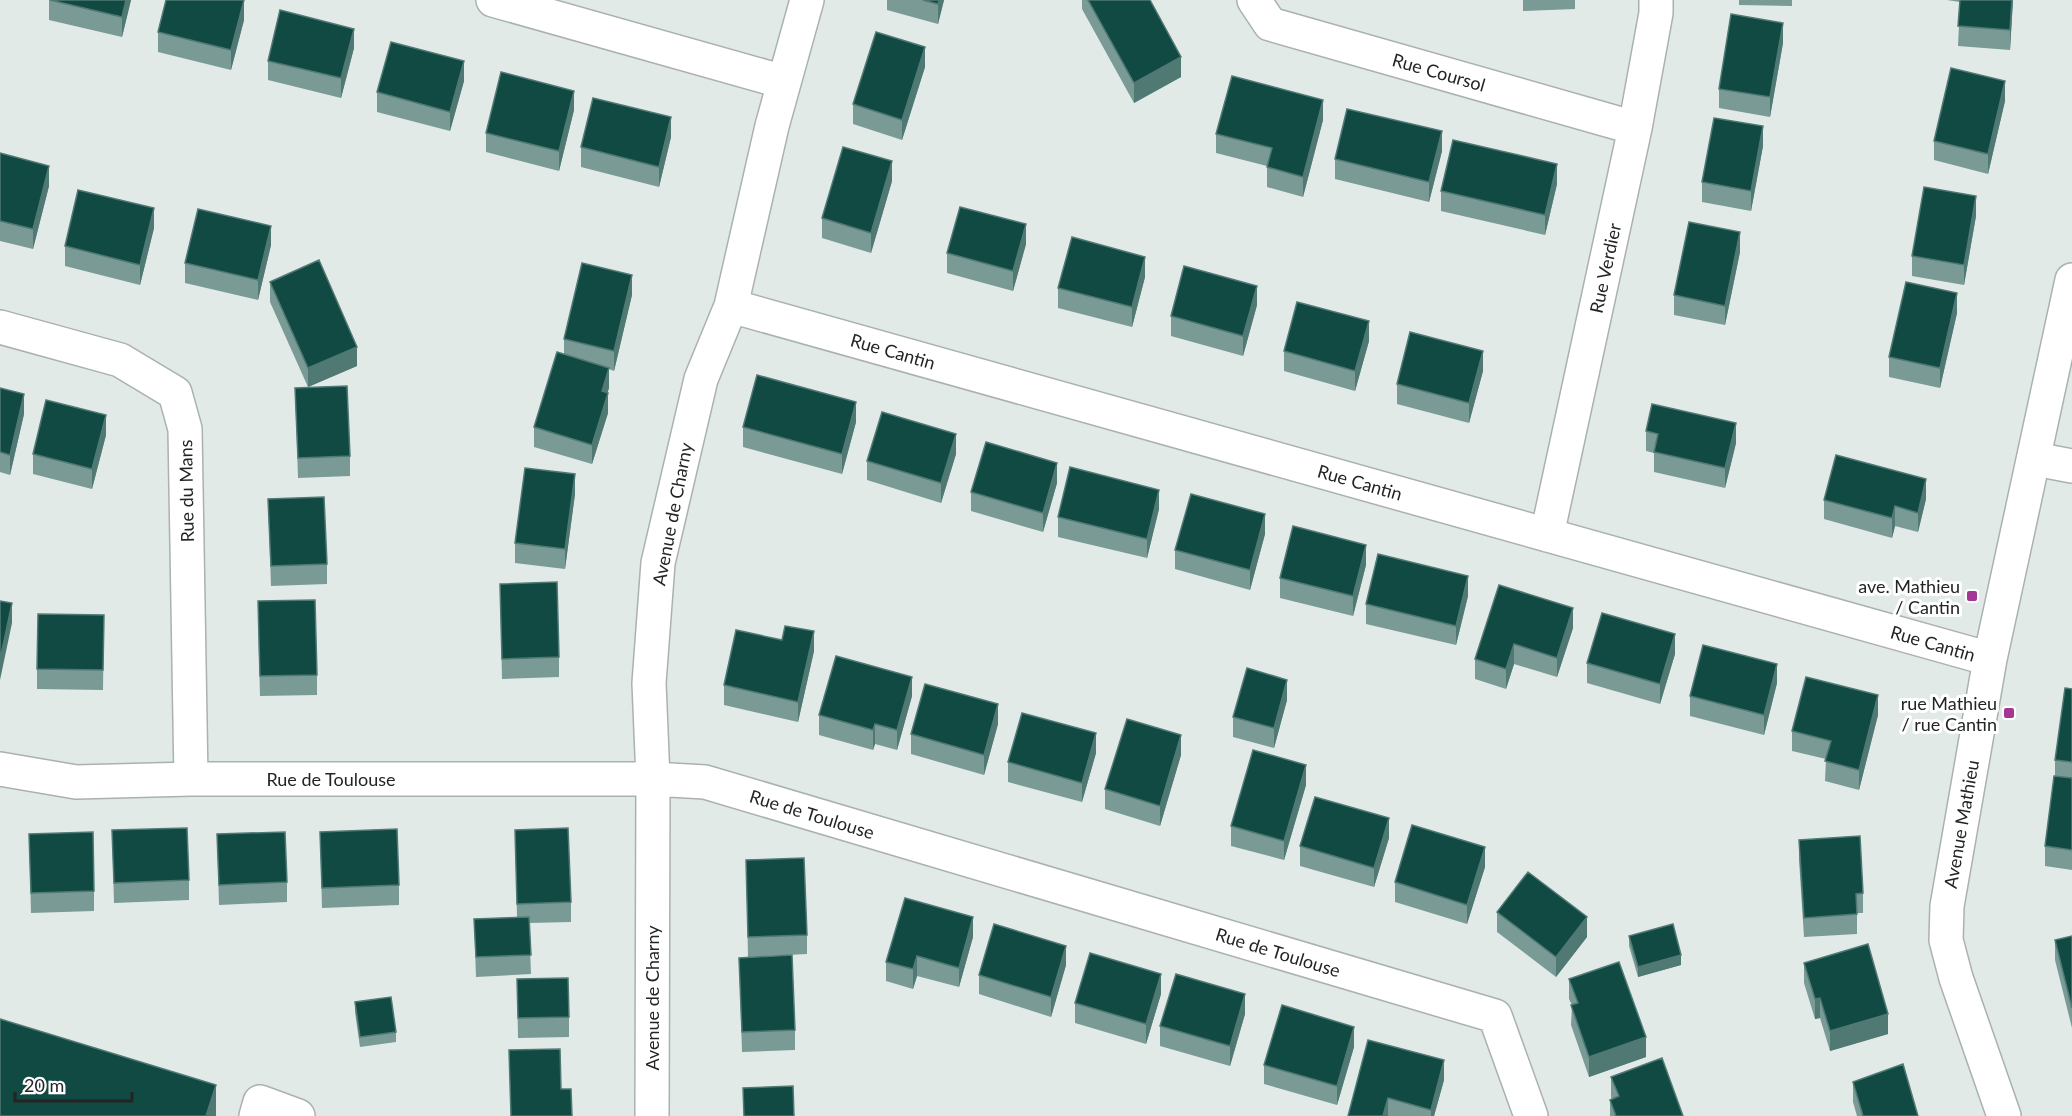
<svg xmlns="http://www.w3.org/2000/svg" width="2072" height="1116" viewBox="0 0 2072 1116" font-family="Lato,sans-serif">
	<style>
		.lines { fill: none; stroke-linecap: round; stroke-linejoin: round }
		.minor-casing { stroke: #aab1b0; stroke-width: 36 }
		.minor { stroke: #fff; stroke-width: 33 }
		.wall { fill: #7a9a96 }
		.shaded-wall { fill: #507974 }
		.building { fill: #114943; stroke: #507974; stroke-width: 1.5 }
		.poi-dot { fill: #a43694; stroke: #fff; stroke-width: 2 }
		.labels { text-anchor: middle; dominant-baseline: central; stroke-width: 6; stroke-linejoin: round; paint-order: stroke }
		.street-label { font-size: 18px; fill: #222524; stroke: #fff }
		.poi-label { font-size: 18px; fill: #222524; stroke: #fff; text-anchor: end }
	</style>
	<rect width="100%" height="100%" fill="#e2eae8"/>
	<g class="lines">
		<!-- minor casing -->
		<g class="minor-casing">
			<path id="minor" d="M493,0l291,82
				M1254,0l16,24 365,104
				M731,306l1259,353
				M0,327l120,33 55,33 10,36 6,350
				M2035,459l37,7
				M1547,535l88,-407 21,-115v-13
				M0,769l76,13 115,-3h462l52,3 790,234 36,100
				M256,1116l4,-14 38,14
				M652,1116l1,-337 -4,-96 9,-120 43,-184 30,-73 41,-180 35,-126
				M2004,1116l-48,-138 -10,-38 1,-34 43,-247 82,-379"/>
		</g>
		<!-- minor -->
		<use href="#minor" class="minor"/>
	</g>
	<!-- wall -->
	<path class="wall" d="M49,0h82l-9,37 -73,-17z
		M887,0h57l-6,24 -51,-14z
		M1082,0h68l31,77 -47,26 -52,-94z
		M1523,0h52v9l-52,2z
		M1739,0h53v6l-53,-1z
		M1947,0h66l-3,50 -52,-4 2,-44z
		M244,20l-13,50 -73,-18v-20z
		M1783,43l-13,74 -51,-9v-19z
		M354,48l-13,50 -73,-18v-19z
		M925,67l-23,73 -49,-16v-20z
		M464,81l-14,50 -73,-19v-20z
		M2005,101l-17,73 -54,-14v-19z
		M574,110l-15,61 -73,-19v-19z
		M1323,120l-20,77 -36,-10v-21l-51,-13v-19z
		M671,137l-12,50 -78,-20v-20z
		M1763,146l-12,65 -49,-9v-20z
		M1442,151l-13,51 -94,-23v-20z
		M0,153l49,33 -16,63 -33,-8z
		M892,181l-21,72 -49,-15v-20z
		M1557,184l-12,51 -104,-24v-20z
		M1976,216l-12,69 -52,-9v-20z
		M154,228l-14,57 -75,-19v-20z
		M1026,244l-13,47 -66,-18v-20z
		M271,245l-13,55 -73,-17v-20z
		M1740,252l-15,73 -51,-10v-20z
		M1145,277l-13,50 -74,-19v-20z
		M270,282l87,84 -49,21 -38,-85z
		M632,295l-18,76 -5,-2v19l-2,5 1,20 -16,51 -58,-17v-20l30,-73v-15z
		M1257,305l-14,51 -72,-20v-20z
		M1957,313l-17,75 -51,-11v-20z
		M1369,341l-14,50 -71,-20v-20z
		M1483,371l-14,52 -72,-19v-20z
		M0,388l24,26 -14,61 -10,-3z
		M295,388l55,68v20l-52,2z
		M856,422l-14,52 -99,-27v-20z
		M1646,431l90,12 -11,45 -71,-16v-19l-8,-2z
		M106,435l-14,54 -59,-15v-20z
		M956,454l-15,49 -74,-23v-19z
		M1057,483l-14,49 -72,-21v-19z
		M575,494l-10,75 -50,-6v-20z
		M268,499l59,65v20l-56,2z
		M1926,499l-8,33 -23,-6 -3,12 -68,-19v-19z
		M1159,509l-12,49 -89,-21v-20z
		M1265,534l-15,56 -75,-21v-19z
		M1366,565l-13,51 -73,-18v-20z
		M500,584l59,73v20l-57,2z
		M1499,585l74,43 -16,49 -43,-13 -8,25 -31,-10v-20z
		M1468,596l-12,49 -90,-21v-20z
		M104,615l-1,75 -66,-1v-20z
		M258,621l59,54v20l-57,1z
		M814,651l-16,71 -74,-17v-20z
		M1675,654l-15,50 -73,-21v-20z
		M1777,683l-13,52 -74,-19v-20z
		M2072,689v181l-27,-4v-20l10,-70v-16z
		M912,696l-15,54 -22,-6 -2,6 -54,-15v-20z
		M1287,700l-13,48 -41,-11v-20z
		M1878,715l-19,75 -34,-9 1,-22 -34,-8v-20z
		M998,724l-14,51 -73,-21v-20z
		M1096,753l-14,49 -74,-20v-20z
		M1181,755l-21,71 -55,-17v-20z
		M1306,785l-22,75 -53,-14v-20z
		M112,830l77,50v20l-75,3z
		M515,830l56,72v20l-42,1 2,51 -55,3 -2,-58 43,-2z
		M320,832l79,53v20l-77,3z
		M29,834l65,57v20l-63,2z
		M217,834l70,48v20l-68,3z
		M1389,838l-15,49 -74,-21v-20z
		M1799,840l64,53v20h-6v21l-53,3 -5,-77z
		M746,860l61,75v19l-59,3z
		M1485,867l-18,57 -72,-22v-20z
		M1497,912l90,25 -31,40 -59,-45z
		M1629,936l52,29 -43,12 -9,-31z
		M2072,936v92l-17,-68v-20z
		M973,937l-14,50 -42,-11 -4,13 -27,-8v-19z
		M739,958l56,72v20l-53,2z
		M1804,963l84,71 -58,17 -10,-33 -5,1 -11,-36z
		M1066,965l-15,52 -72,-23v-19z
		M517,979l52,38v20l-51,1z
		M1569,979l77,78 -57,20 -18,-52 1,-20 -3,-6z
		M1161,994l-15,50 -71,-21v-20z
		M355,1002l41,30v10l-36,5 -5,-35z
		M1245,1014l-15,52 -70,-20v-20z
		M1368,1040l76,40 -10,36h-86z
		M1354,1047l-17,58 -73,-21v-19z
		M1611,1077l72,39h-73v-16l2,-1 -1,-2z
		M1853,1082l65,34h-61l-4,-14z"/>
	<!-- shaded-wall -->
	<path class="shaded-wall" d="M126,0h5l-9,37v-20z
		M244,0v20l-13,50v-20z
		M939,0h5l-6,24v-20z
		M2012,0h1l-3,50v-20z
		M1783,23v20l-13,74v-20z
		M354,29v19l-13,50v-20z
		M925,47v20l-23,73v-20z
		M1181,57v20l-47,26v-20z
		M464,61v20l-14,50v-19z
		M2005,81v20l-17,73v-20z
		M574,91v19l-15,61v-20z
		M1323,100v20l-20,77v-20z
		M671,117v20l-12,50v-20z
		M1763,126v20l-12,65v-20z
		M1442,131v20l-13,51v-20z
		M892,161v20l-21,72v-20z
		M1557,164v20l-12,51v-20z
		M49,166v20l-16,63v-20z
		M1976,196v20l-12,69v-20z
		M154,208v20l-14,57v-20z
		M1026,224v20l-13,47v-20z
		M271,226v19l-13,55v-20z
		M1740,232v20l-15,73v-19z
		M1145,257v20l-13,50v-20z
		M632,275v20l-18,76v-20z
		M1257,286v19l-14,51v-20z
		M1957,293v20l-17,75v-20z
		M1369,321v20l-14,50v-20z
		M357,347v19l-49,21v-19z
		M1483,351v20l-14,52v-20z
		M609,368v20l-7,22v-19z
		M608,393v20l-16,51v-19z
		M24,394v20l-14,61v-20z
		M856,402v20l-14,52v-20z
		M106,415v20l-14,54v-20z
		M1736,423v20l-11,45v-20z
		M956,434v20l-15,49v-20z
		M1057,463v20l-14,49v-19z
		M575,474v20l-10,75v-20z
		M1926,479v20l-8,33v-19z
		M1159,490v19l-12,49v-19z
		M1895,506v20l-3,12v-20z
		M1265,514v20l-15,56v-20z
		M1366,545v20l-13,51v-20z
		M1468,576v20l-12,49v-19z
		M12,603v20l-12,57v-20z
		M1573,608v20l-16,49v-19z
		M814,631v20l-16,71v-20z
		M1675,634v20l-15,50v-20z
		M1514,644v20l-8,25v-20z
		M1777,664v19l-13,52v-20z
		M912,677v19l-15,54v-20z
		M1287,680v20l-13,48v-20z
		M1878,695v20l-19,75v-20z
		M998,704v20l-14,51v-20z
		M875,724v20l-2,6v-20z
		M1096,733v20l-14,49v-19z
		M1181,735v20l-21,71v-20z
		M1306,765v20l-22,75v-19z
		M1389,818v20l-15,49v-19z
		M1485,847v20l-18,57v-19z
		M973,917v20l-14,50v-19z
		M1587,917v20l-31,40v-20z
		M1066,946v19l-15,52v-20z
		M1681,955v10l-43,12v-10z
		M917,956v20l-4,13v-20z
		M1161,974v20l-15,50v-20z
		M1245,994v20l-15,52v-20z
		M1820,998v20l-5,1v-20z
		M1888,1014v20l-58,17v-20z
		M1354,1027v20l-17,58v-19z
		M1646,1037v20l-57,20v-20z
		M1444,1060v20l-10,36h-3v-6z
		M216,1085v31h-10z
		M1388,1098v18h-5z"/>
	<!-- building -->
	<path class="building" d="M50,0h76l-4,17z
		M166,0h78l-13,50 -73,-18z
		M923,0h16l-1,4z
		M1088,0h62l31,57 -47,26z
		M1960,0h52l-2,30 -52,-4z
		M280,10l74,19 -13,49 -73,-17z
		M1731,14l52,9 -13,74 -51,-8z
		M876,32l49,15 -23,73 -49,-16z
		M391,42l73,19 -14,51 -73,-20z
		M1951,68l54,13 -17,73 -54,-13z
		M501,72l73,19 -15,60 -73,-18z
		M1232,76l91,24 -20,77 -36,-10 5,-19 -56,-14z
		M593,98l78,19 -12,50 -78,-20z
		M1347,109l95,22 -13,51 -94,-23z
		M1714,118l49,8 -12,65 -49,-9z
		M1453,140l104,24 -12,51 -104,-24z
		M843,147l49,14 -21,72 -49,-15z
		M0,153l49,13 -16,63 -33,-8z
		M1924,187l52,9 -12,69 -52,-9z
		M78,190l76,18 -14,57 -75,-19z
		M960,207l66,17 -13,47 -66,-18z
		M198,209l73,17 -13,54 -73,-17z
		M1689,222l51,10 -15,74 -51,-11z
		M1072,237l73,20 -13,50 -74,-19z
		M319,260l38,87 -49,21 -38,-86z
		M582,263l50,12 -18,76 -50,-12z
		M1184,266l73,20 -14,50 -72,-20z
		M1906,282l51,11 -17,75 -51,-11z
		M1297,302l72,19 -14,50 -71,-20z
		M1410,332l73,19 -14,52 -72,-19z
		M557,352l52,16 -7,23 6,2 -16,52 -58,-18z
		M757,375l99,27 -14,52 -99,-27z
		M347,386l3,70 -52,2 -3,-70z
		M0,388l24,6 -14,61 -10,-3z
		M46,400l60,15 -14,54 -59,-15z
		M1652,404l84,19 -11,45 -71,-16 4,-18 -12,-3z
		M882,412l74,22 -15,49 -74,-22z
		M986,442l71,21 -14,50 -72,-21z
		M1836,455l90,24 -8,34 -23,-7 -3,12 -68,-18z
		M1070,467l89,23 -12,49 -89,-22z
		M525,468l50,6 -10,75 -50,-6z
		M1191,494l74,20 -15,56 -75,-20z
		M324,497l3,67 -56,2 -3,-67z
		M1293,526l73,19 -13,51 -73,-18z
		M1378,554l90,22 -12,50 -90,-22z
		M557,582l2,75 -57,2 -2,-75z
		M1499,585l74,23 -16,50 -43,-14 -8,25 -31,-10z
		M315,600l2,75 -57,1 -2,-75z
		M0,601l12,2 -12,57z
		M1602,613l73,21 -15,50 -73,-21z
		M38,614l66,1 -1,55 -66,-1z
		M785,626l29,5 -16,71 -74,-17 12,-55 46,10z
		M1703,645l74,19 -13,51 -74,-19z
		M836,656l76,21 -15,53 -22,-6 -2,6 -54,-15z
		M1247,668l40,12 -13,48 -41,-11z
		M1806,677l72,18 -19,75 -34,-9 6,-20 -39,-10z
		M925,684l73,20 -14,51 -73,-21z
		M2065,688l7,1v73l-17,-2z
		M1022,713l74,20 -14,50 -74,-21z
		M1127,719l54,16 -21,71 -55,-17z
		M1253,750l53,15 -22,76 -53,-15z
		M2054,776l18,2v72l-27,-4z
		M1315,797l74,21 -15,50 -74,-22z
		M1412,825l73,22 -18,58 -72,-23z
		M187,828l2,52 -75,3 -2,-53z
		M568,828l3,74 -54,2 -2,-74z
		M397,829l2,56 -77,3 -2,-56z
		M93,832l1,59 -63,2 -2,-59z
		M285,832l2,50 -68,3 -2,-51z
		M1860,836l3,57 -7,1 1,20 -53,4 -5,-78z
		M804,858l3,77 -59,2 -2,-77z
		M1528,872l59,45 -31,40 -59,-45z
		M905,898l68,19 -14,51 -42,-12 -4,13 -27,-7z
		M529,917l2,38 -55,2 -2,-38z
		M994,924l72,22 -15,51 -72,-22z
		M1673,924l8,31 -43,12 -9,-31z
		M2072,936v72l-17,-68z
		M1868,944l20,70 -58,17 -10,-33 -5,1 -11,-36z
		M1090,953l71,21 -15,50 -71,-21z
		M792,955l3,75 -53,2 -3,-74z
		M1619,962l27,75 -57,20 -18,-52 7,-2 -9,-24z
		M1176,974l69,20 -15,52 -70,-20z
		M568,978l1,39 -51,1 -1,-39z
		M391,997l5,35 -36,5 -5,-35z
		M1282,1005l72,22 -17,59 -73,-21z
		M0,1019l216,66 -10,31h-206z
		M1368,1040l76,20 -13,50 -43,-12 -5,18h-35z
		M560,1049l1,40h10l1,27h-61l-2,-66z
		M1662,1058l21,58h-67l-6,-16 9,-4 -8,-19z
		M1903,1064l15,52h-55l-10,-34z
		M793,1086l1,30h-50l-1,-28z"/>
	<!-- markers -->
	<g class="poi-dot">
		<rect x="1966" y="590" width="12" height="12" rx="3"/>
		<rect x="2003" y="707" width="12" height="12" rx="3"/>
	</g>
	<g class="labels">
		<!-- street labels -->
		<g class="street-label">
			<text transform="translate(1439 72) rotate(16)">Rue Coursol</text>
			<text transform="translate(1605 268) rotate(-78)">Rue Verdier</text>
			<text transform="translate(893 351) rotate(16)">Rue Cantin</text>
			<text transform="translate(1360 482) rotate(16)">Rue Cantin</text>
			<text transform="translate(186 491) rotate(-91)">Rue du Mans</text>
			<text transform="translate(672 514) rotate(-79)">Avenue de Charny</text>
			<text transform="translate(1933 643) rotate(16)">Rue Cantin</text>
			<text x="331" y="779">Rue de Toulouse</text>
			<text transform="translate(812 814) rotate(17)">Rue de Toulouse</text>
			<text transform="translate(1961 824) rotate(-80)">Avenue Mathieu</text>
			<text transform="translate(1278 952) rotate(17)">Rue de Toulouse</text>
			<text transform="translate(652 998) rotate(-90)">Avenue de Charny</text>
		</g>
		<!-- poi labels -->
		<g class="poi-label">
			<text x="1960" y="586">ave. Mathieu<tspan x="1960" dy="21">/ Cantin</tspan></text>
			<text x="1997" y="703">rue Mathieu<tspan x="1997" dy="21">/ rue Cantin</tspan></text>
		</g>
	</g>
	<!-- scale -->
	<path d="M15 1092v9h117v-9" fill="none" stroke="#222524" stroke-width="3"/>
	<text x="24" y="1092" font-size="18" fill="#222524" stroke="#ffffff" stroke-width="4.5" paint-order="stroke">20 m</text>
</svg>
